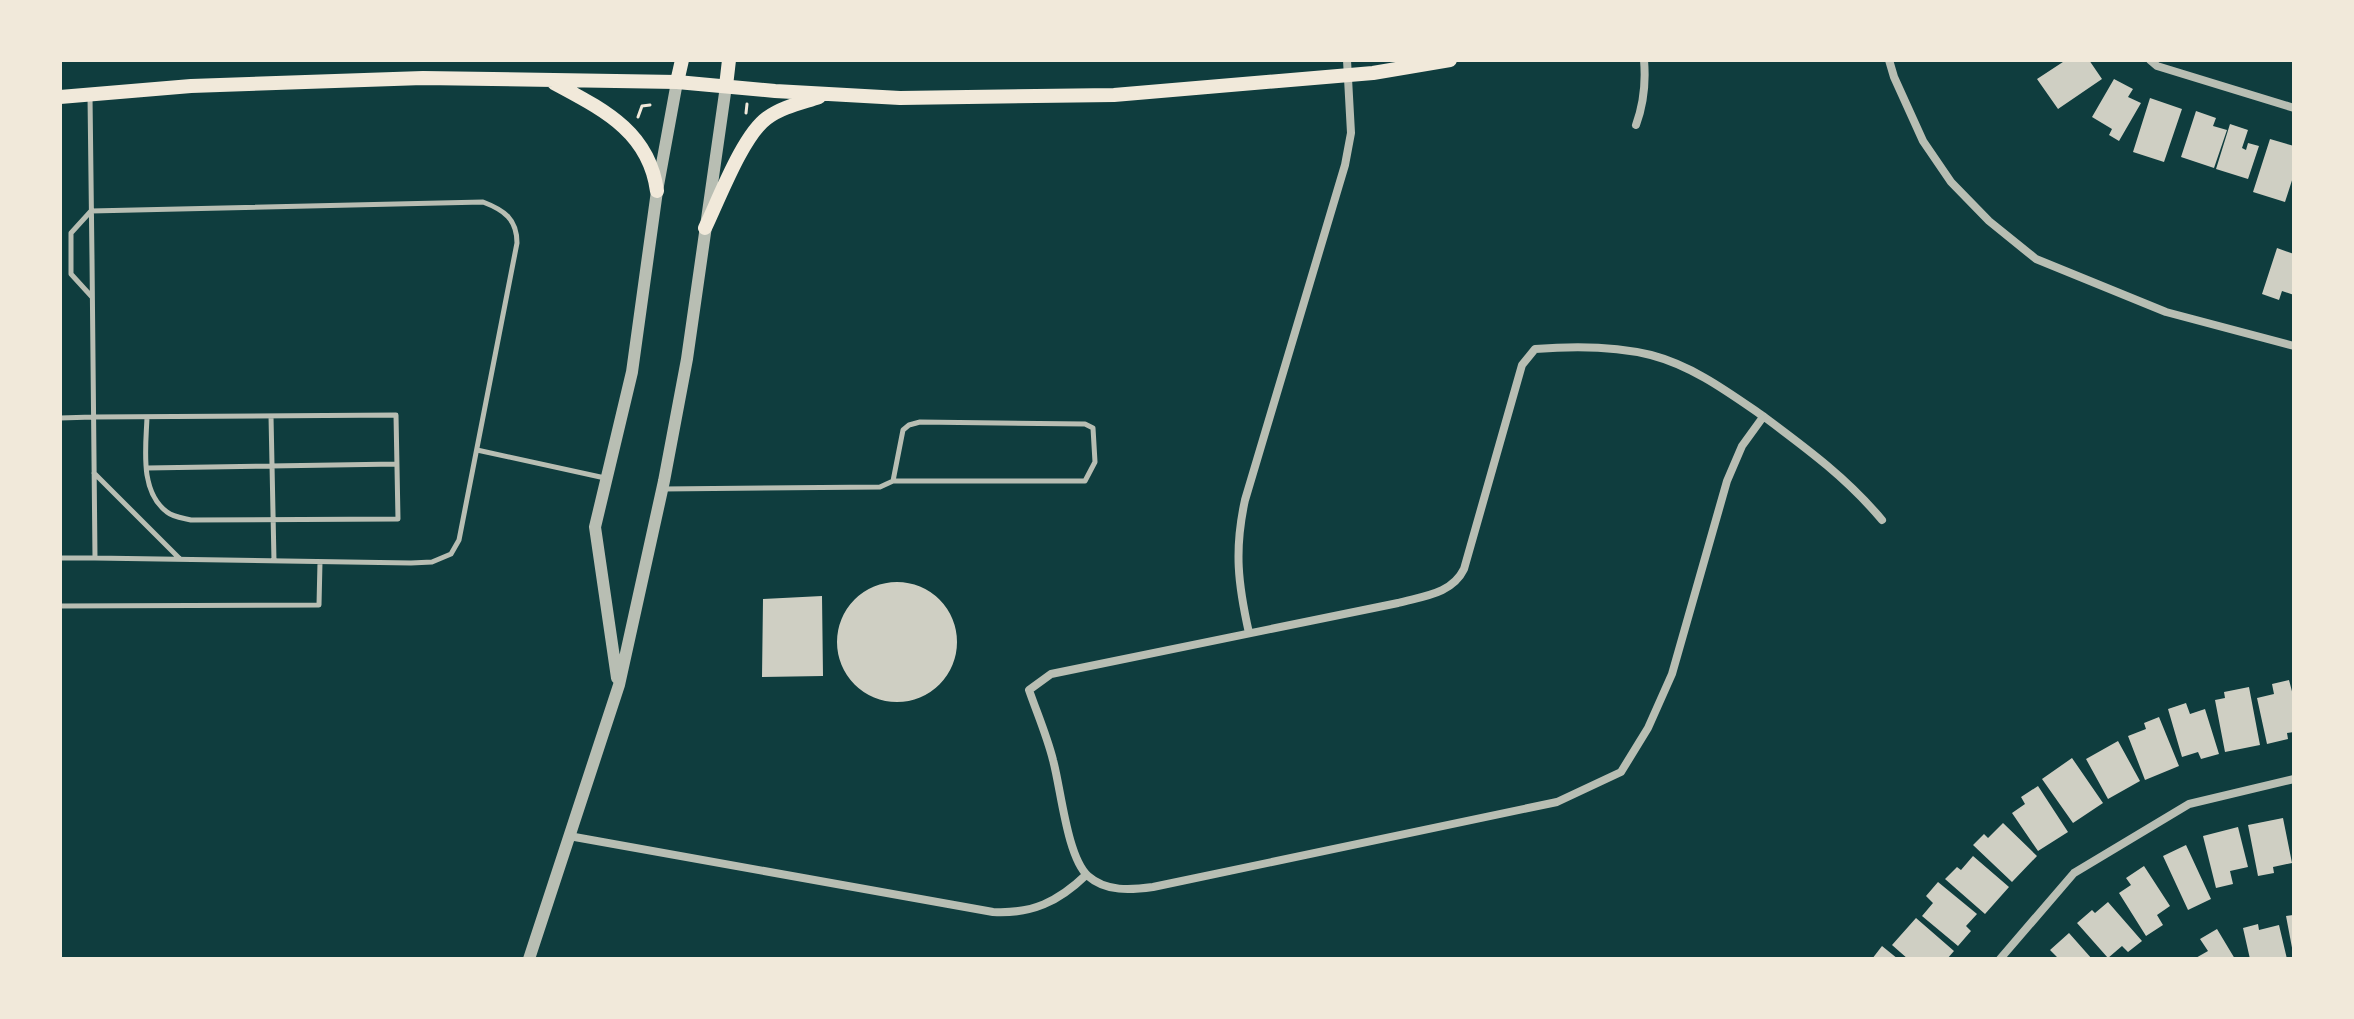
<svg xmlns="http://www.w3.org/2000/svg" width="2354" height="1019" viewBox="0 0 2354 1019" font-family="'Public Sans',sans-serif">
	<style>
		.building { fill: #cfcfc3 }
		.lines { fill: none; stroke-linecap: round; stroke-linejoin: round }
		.path { stroke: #f1e9da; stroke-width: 3 }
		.service { stroke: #b8beb3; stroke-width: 5 }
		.minor { stroke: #b8beb3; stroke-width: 8 }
		.tertiary { stroke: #b8beb3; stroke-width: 12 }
		.secondary { stroke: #f1e9da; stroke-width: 14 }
	</style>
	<rect width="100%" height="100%" fill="#0f3d3e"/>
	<!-- building -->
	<path class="building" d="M2066,60h23l13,19 -44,30 -21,-30z
		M2114,79l19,10 -5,8 13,6 -22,38 -10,-6 3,-6 -20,-12z
		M2150,98l32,11 -18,53 -31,-10z
		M2196,111l20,7 -3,8 14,4 -13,38 -33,-11z
		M2230,124l18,6 -6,18 4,2 2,-7 11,3 -11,33 -32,-10z
		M2270,139l24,7v28l-9,28 -32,-10z
		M2277,248l17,6v41l-12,-4 -3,9 -17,-6z
		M837 642a60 60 0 1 1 120 0a60 60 0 1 1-120 0Z
		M822,596l1,80 -61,1 1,-78z
		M2289,680l5,19v33l-7,1 1,6 -21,5 -10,-46 17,-4 -2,-10z
		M2249,687l11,58 -35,7 -10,-52 10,-2 -1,-6z
		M2186,703l4,11 15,-5 14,45 -18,5 -3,-7 -16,5 -14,-48z
		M2159,717l20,49 -34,14 -17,-44 18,-7 -2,-6z
		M2118,741l22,40 -32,18 -22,-40z
		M2072,758l31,45 -30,20 -31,-44z
		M2038,786l30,46 -30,19 -26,-38 13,-9 -4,-7z
		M2283,818l9,45 -19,4 1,6 -16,3 -10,-51z
		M2003,823l34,33 -25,26 -39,-37 11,-11 4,4z
		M2238,827l10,40 -18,4 3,13 -17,4 -13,-52z
		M2186,845l25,54 -23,11 -25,-54z
		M1973,856l36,31 -24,27 -40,-35 12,-12 4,3z
		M2144,866l26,40 -13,9 6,10 -17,11 -27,-43 12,-8 -5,-7z
		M1938,882l39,32 -11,12 5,5 -13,15 -36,-30 11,-13 -7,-7z
		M2108,902l34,39 -14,11 -6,-6 -14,12 -31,-35 15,-13 3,3z
		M2293,915l1,38h-1l-7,-37z
		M1916,918l38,33 -7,8h-39l-16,-14z
		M2258,924l1,6 20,-5 8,34h-37l-7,-31z
		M2217,929l18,30h-41l14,-8 -8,-12z
		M2069,933l23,26h-33l-9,-9z
		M1882,946l16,13h-26z"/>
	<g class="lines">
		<!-- path -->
		<path class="path" d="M746,113l1,-9
			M638,117l4,-11 8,-1"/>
		<!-- service -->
		<path class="service" d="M90,96l2,163 3,299 316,5 21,-1 19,-8 8,-14 58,-297c0,-24 -13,-33 -34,-41l-392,9 -20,22v41l21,23
			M271,416l3,145
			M60,418l33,-1 303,-2 2,104 -207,1c-8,-2 -18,-3 -24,-8 -28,-21 -21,-65 -20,-95
			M477,450l128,28
			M147,468l250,-4
			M94,473l86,86
			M663,489l217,-2 13,-6 10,-51 6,-5 11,-3 165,2 8,4 2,34 -10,19h-192
			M60,558h35
			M60,606l259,-1 1,-43"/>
		<!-- minor -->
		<path class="minor" d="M1889,60l5,17 29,64 28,41 38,39 47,38 130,53 128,34
			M2150,60l7,6 137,42
			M1636,125c8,-22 10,-42 8,-65
			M1763,417l-21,29 -15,35 -55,193 -24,54 -27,44 -64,30 -404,85c-22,3 -47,5 -65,-11 -21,-19 -27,-87 -35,-116 -6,-24 -16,-47 -24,-70l22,-16 347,-71c25,-7 54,-9 66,-34l58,-204 13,-16c37,-3 80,-3 116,6 42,11 77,37 112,61 43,32 84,62 119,104
			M1249,633c-11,-49 -15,-83 -4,-133l100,-335 6,-32 -4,-73
			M569,836l424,76c39,2 65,-10 93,-37
			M2000,959l74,-86 115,-69 105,-25"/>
		<!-- tertiary -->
		<path class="tertiary" d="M617,678l-22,-151 37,-155 25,-181 20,-109
			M529,959l90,-274 45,-204 23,-122 39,-273"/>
		<!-- secondary -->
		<path class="secondary" d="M677,82l5,-22
			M554,83c48,26 95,48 103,108
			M726,86l3,-26
			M60,97l131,-11 232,-8 254,4 98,9 125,7 214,-3 259,-22 77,-13
			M705,228c14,-29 38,-93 62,-110 15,-11 34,-15 52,-21"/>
	</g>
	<!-- border -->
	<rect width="2354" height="1019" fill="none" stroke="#f1e9da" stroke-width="124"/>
</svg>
